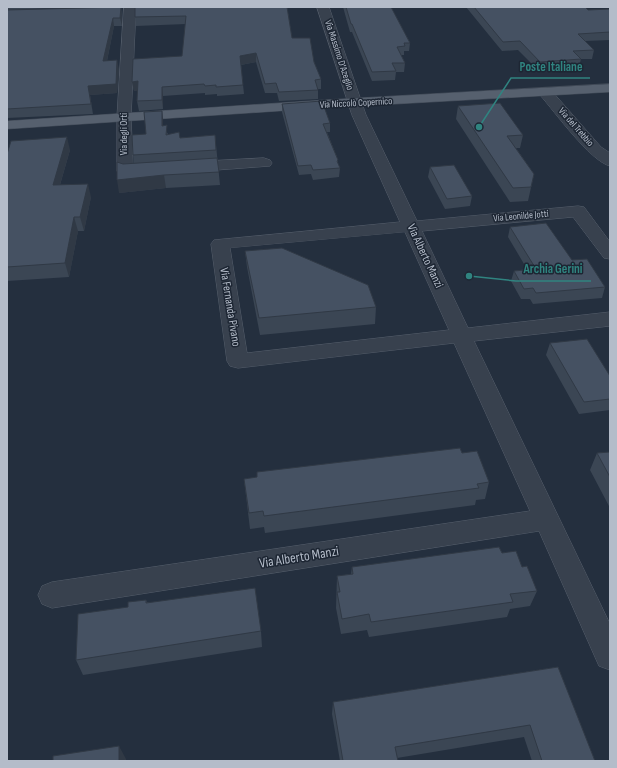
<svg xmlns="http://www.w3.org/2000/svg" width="617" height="768" viewBox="0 0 617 768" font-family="'Sofia Sans Condensed',sans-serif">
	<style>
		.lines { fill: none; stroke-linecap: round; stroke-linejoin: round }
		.minor-casing { stroke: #565f6c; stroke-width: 1 }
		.major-casing { stroke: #414a57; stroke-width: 1 }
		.minor { fill: #38414e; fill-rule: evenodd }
		.major { fill: #56606e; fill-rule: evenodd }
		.wall { fill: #3b4654 }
		.shaded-wall { fill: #303945 }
		.building { fill: #455162; stroke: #303945 }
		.labels { text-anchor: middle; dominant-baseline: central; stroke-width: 3; stroke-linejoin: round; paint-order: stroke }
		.far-street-label { font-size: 10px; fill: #b4bcc9; stroke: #1d2633 }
		.street-label { font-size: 12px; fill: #b4bcc9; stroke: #1d2633 }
		.near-street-label { font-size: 14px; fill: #b4bcc9; stroke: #1d2633 }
		.leader { fill: none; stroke: #308480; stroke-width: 1.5 }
		.callout-dot { fill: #308480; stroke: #1d2633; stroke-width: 1.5 }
		.callout-label { font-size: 13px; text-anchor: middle; font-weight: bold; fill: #308480; stroke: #1d2633; stroke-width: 3; stroke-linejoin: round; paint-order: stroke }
	</style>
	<rect width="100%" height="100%" fill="#242f3e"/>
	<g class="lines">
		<!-- minor casing -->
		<g class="minor-casing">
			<path id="minor" d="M124,7h12l-5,110 2,49 20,1 2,3 -2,3c-11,3 -23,4 -34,1l-2,-3v-54z
				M317,7h12l37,108 51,106 161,-15 6,1 26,35v17l-6,-1 -31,-41 -151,14 46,97 142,-16v14l-136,15 136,283v46l-11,-4 -60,-135 -487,77 -10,-4 -4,-9 4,-9 10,-4 478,-71 -76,-168 -216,25 -8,-2 -3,-5 -16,-117 3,-4 186,-18 -48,-107zM405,232l44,98 -202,23 -17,-105z
				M545,88l5,1 51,58 9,6v13c-20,-5 -55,-54 -70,-71l-2,-3 2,-3z
				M264,158l6,2 2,3 -2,3 -80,6 -6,-2 -2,-3 2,-3 6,-2z"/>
		</g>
		<!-- major casing -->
		<g class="major-casing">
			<path id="major" d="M610,84v8l-286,16 -317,21v-8l317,-21z"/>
		</g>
		<!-- minor -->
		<use href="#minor" class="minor"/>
		<!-- major -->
		<use href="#major" class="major"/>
	</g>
	<!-- wall -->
	<path class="wall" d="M7,7h77l-77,3z
		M121,7l1,9v10h-8l-7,35 12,8 -2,24 -27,2 3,19 -86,4v-108z
		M287,7l5,31 22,24 7,17v10h-3v10l-39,2 -2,-8h-12l-9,-31 -15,3 3,29 -27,2v-2l-12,1v-2l-42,3v13l-24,2 -2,-10 1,-11 -4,1 -2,-9 50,-26 4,-32 -50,2 -1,-9z
		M343,7h48l19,36 -1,8h-5v4h-3l4,8 -1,9h-8l-1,8 -23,1 -20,-49h-2z
		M466,7h119l3,3 22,-1v31l-25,1 9,9 -2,9h-11l-2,8 -41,3 -20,-20 -16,1z
		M282,104l48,19v9h-3l11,28v4l2,4 -1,9 -26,3 -2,-6 -12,1 -17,-63z
		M458,106l65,29 -3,13h-4l18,26 -6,27 -18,1 -54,-83z
		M162,111l1,9v6l5,8 12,4 35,-3 5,50 -54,3 -47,5 4,-29 11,-1 -1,-8 13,-21z
		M70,150l-10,35 31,12 -7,34h-6l-9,46 -62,4v-127z
		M430,167l42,29 -2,10 -25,3 -17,-32z
		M510,227l62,33 33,27 -3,11 -69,6 -3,-5h-9l-10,-18 3,-10 13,-2 -19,-32z
		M245,251l131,56 -1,17 -115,11 -13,-68z
		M550,343l60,33v34l-31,4 -33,-59z
		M610,452v56l-20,-38 7,-17z
		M462,453l27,29 -4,17 -9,1 -1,5 -210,28 -1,-6 -14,2 -6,-50z
		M502,553l20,14 15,24 -7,15 -20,3 -3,8 -138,20 -2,-7 -26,4 -5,-26 1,-32 14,-2 1,-7z
		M146,600l1,2 114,29 1,16 -179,28 -7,-15 52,-53z
		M558,667l37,94h-63l-8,-24 -127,21 1,3h-58l-8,-47 1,-12z"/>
	<!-- shaded-wall -->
	<path class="shaded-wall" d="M121,7l1,9v10l-2,-8z
		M113,18l1,8 -9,44 -2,-9z
		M256,53v9l-16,3v-9z
		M117,60l2,9 -2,24 -27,2 3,19 -5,-28z
		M138,81l2,9 -6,1 -2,-9z
		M162,87l1,9v13l-1,-9z
		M162,111l1,9v15l-1,-9z
		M67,137l3,13 -14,48 -3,-13z
		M164,175l2,13 -47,5 -2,-13z
		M88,184l3,13 -7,34 -4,-14z
		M74,217l4,14 -9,46 -4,-14z
		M119,746l7,13v2h-7z"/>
	<!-- building -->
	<path class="building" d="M121,7l-1,11h-7l-10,43 14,-1 -1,24 -28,2 3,18 -84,5v-99z
		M135,7h152l5,31h18l4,24 7,17 -6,1 3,10 -39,2 -3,-9 -11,1 -9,-31 -16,3 3,29 -27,2v-2l-11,1 -1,-2 -42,3v13l-25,1 1,-20 -6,1 1,-23 49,-3 4,-40 -51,1z
		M346,7h45l19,36h-6l1,3 -8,1 8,16h-13l4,8 -24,1 -20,-48h-1z
		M474,7h111l3,3 22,-1v23l-32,2 16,16 -21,1 8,8 -41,3 -20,-21 -17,1z
		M322,101l8,22 -7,1 15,36 -1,1 3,7 -27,2 -2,-5 -13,1 -16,-62z
		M500,103l23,32 -16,1 27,38 -3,13 -18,1 -55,-82z
		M162,111v15l5,-1 -1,10 13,-3 1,6 35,-3 1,15 -83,5 -1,-20 14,-1 -2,-22z
		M67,137l-14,48 35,-1 -8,33h-6l-9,46 -58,4v-113l4,-13z
		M217,158l2,14 -55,3 -47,5v-18l6,2z
		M454,165l18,31 -25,3 -17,-32z
		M546,223l26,37 15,-1 18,28 -69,6 -3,-5 -9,1 -10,-18 22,-2 -26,-42z
		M282,248l86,37 8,22 -117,11 -14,-67z
		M587,339l23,37v23l-26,3 -34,-59z
		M460,448l2,5 15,-2 12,31 -12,2 2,4 -215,28 -1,-5 -14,2 -5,-34 13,-2v-5z
		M610,452v25l-13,-24z
		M499,547l3,6 14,-2 6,16 5,-1 10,25 -27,3 3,8 -142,20 -2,-8 -27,5 -5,-27h3l-3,-16 16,-2 -1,-7z
		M255,588l6,43 -185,29 2,-46 50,-7v-5l18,-2v3z
		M558,667l37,94h-53l-12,-36 -135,22 3,14h-55l-10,-59z
		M119,746v15h-66v-5z"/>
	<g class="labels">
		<!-- far-street labels -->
		<g class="far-street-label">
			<text transform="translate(339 55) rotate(72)">Via Massimo D'Azeglio</text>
			<text transform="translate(356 103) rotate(-3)">Via Niccolò Copernico</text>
			<text transform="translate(576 127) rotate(49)">Via del Trebbio</text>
			<text transform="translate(124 134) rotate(-90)">Via degli Orti</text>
			<text transform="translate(521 216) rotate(-5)">Via Leonilde Jotti</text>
		</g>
		<!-- street labels -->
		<g class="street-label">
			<text transform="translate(425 256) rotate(65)">Via Alberto Manzi</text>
			<text transform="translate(230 307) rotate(81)">Via Fernanda Pivano</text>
		</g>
		<!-- near-street labels -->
		<g class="near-street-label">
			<text transform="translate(299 557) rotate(-9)">Via Alberto Manzi</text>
		</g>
	</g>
	<!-- callouts -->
	<path class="leader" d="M479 127L511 78H590M469 276L516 281H591"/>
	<g class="callout-dot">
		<circle cx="479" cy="127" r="4"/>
		<circle cx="469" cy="276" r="4"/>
	</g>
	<g class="callout-label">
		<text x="551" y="71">Poste Italiane</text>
		<text x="553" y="273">Archia Gerini</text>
	</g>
	<!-- border -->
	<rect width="617" height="768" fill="none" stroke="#b4bcc9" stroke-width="16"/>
</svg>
